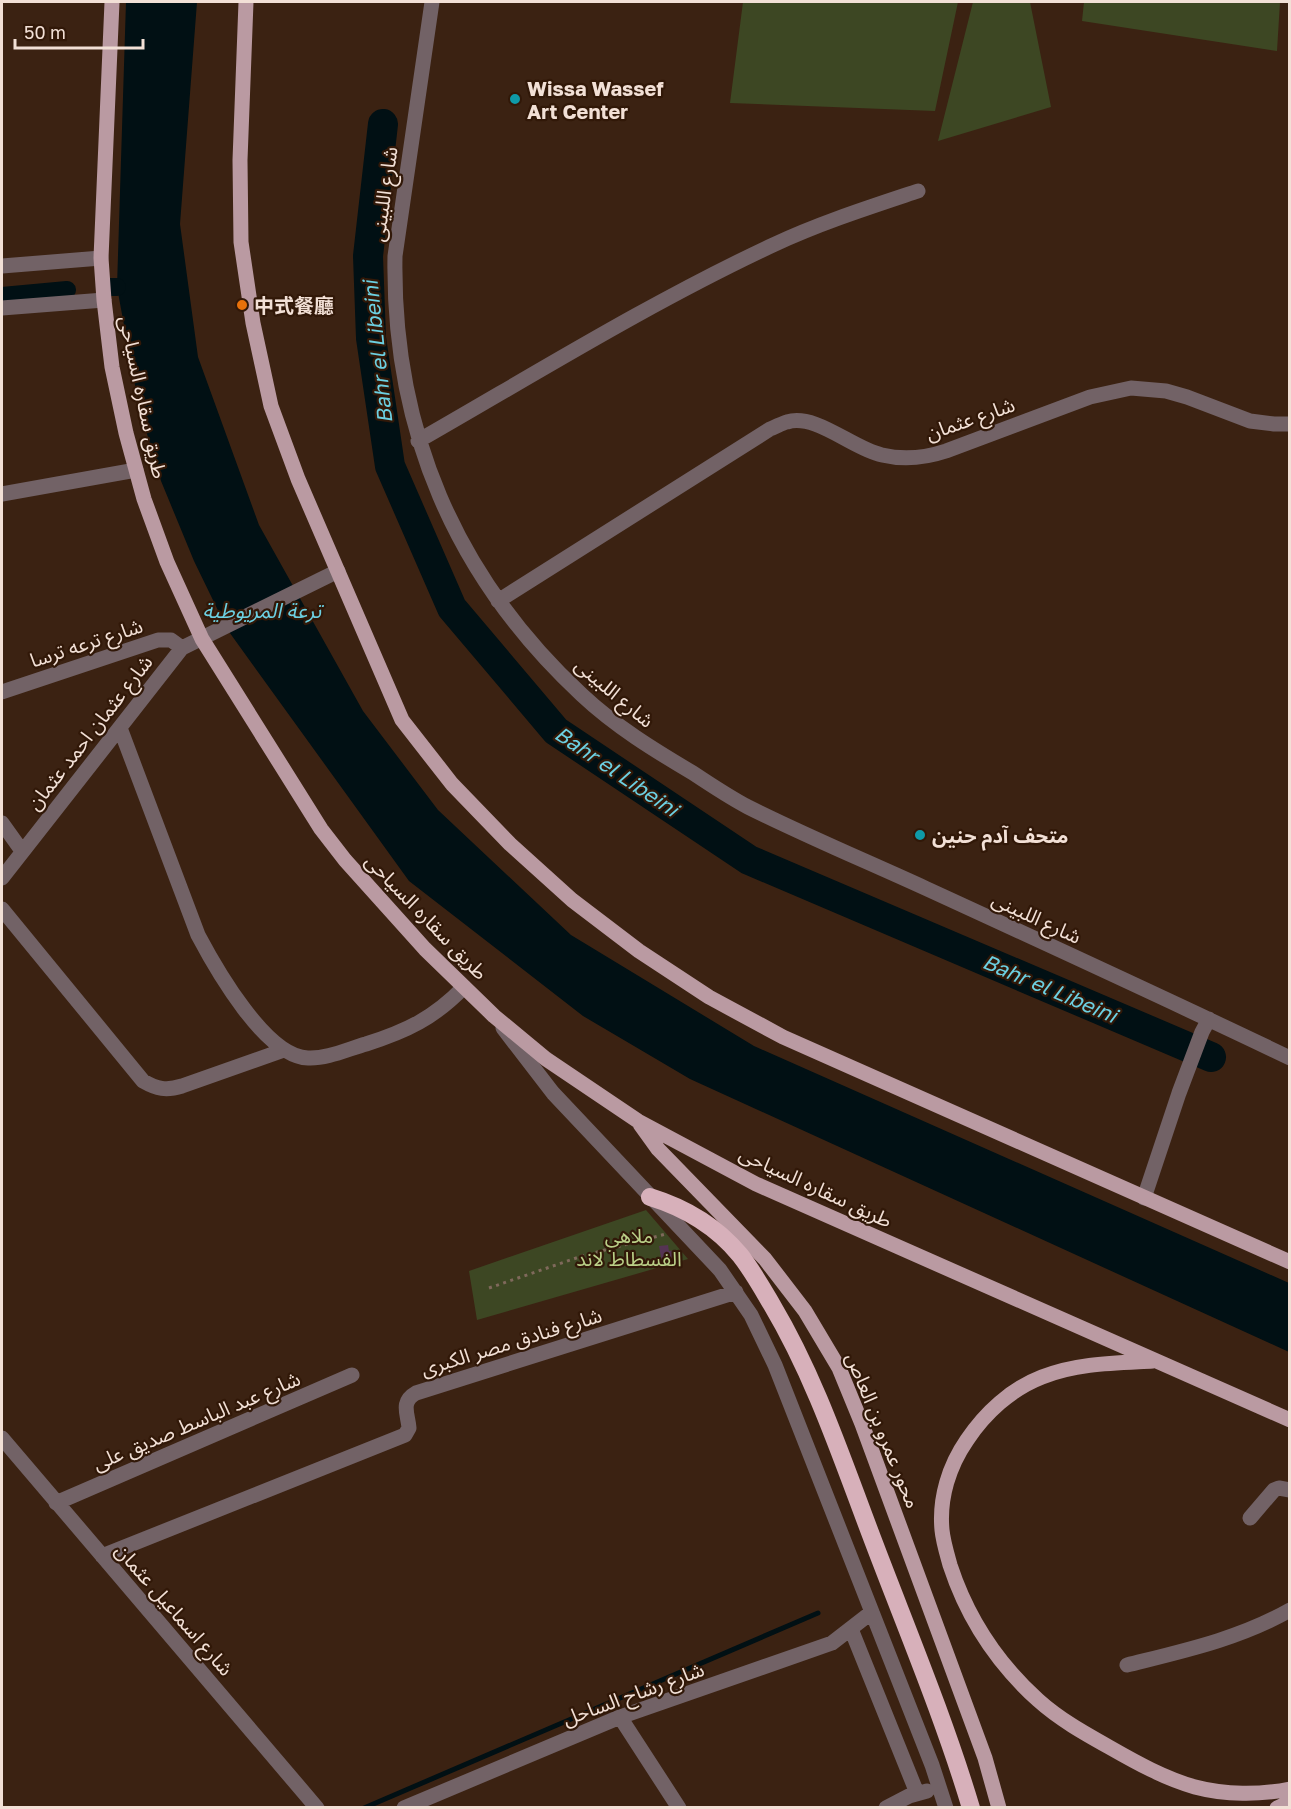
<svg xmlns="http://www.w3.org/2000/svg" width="1291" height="1809" viewBox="0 0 1291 1809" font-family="'Golos Text','Noto Sans Arabic','Noto Sans SC',sans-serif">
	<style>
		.green { fill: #3d4723 }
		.water { fill: #011014 }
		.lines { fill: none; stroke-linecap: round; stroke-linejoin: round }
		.stream { stroke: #011014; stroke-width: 5 }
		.canal { stroke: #011014; stroke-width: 18 }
		.river { stroke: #011014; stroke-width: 30 }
		.building { fill: #553453 }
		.path { stroke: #7f695b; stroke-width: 3; stroke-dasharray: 3 4.5; stroke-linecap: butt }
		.minor { stroke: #726266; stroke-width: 15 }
		.major { stroke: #ba9aa2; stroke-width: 15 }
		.highway { stroke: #d7b0ba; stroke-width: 18 }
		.culture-dot { fill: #0f9aa8; stroke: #311808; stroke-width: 2 }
		.food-dot { fill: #e8710a; stroke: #311808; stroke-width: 2 }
		.labels { text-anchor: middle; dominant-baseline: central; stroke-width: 4.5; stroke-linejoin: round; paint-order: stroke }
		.poi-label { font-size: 20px; font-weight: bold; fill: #f2e0d6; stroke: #311808; text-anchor: start }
		.street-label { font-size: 20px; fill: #f2e0d6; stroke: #311808 }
		.park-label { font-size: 20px; fill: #bad088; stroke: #311808 }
		.water-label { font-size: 21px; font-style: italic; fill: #6cd0e2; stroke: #311808 }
	</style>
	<rect width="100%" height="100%" fill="#3b2212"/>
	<!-- green -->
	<path class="green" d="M743,2h215l-23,109 -205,-8z
		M973,2h57l21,105 -113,34z
		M1084,2h196l-3,49 -195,-30z
		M646,1210l42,49 -211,61 -8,-49z"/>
	<!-- water -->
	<path class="water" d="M126,2h71l-17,222 18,133 61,168 104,186 75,99 133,125 183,111 535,237v69l-599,-273 -107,-63 -174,-135 -182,-252 -33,-68 -33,-80 -22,-74 -22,-120z"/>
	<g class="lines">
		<!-- stream -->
		<path class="stream" d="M364,1808l454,-195"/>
		<!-- canal -->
		<path class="canal" d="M109,287h8
			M2,296l65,-6"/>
		<!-- river -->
		<path class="river" d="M383,124l-15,132 3,82 19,128 62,142 104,123 193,129 462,197"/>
	</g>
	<!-- building -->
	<path class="building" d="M668,1245l1,6 7,-1 2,10 -16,3 -3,-17z"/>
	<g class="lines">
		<!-- path -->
		<path class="path" d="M489,1288l93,-32 84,-22"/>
		<!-- minor -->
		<path class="minor" d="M432,2l-37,254c-3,173 60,321 187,439 33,31 72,55 111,78 18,12 36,24 55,34 58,29 118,54 177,81 122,56 244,112 365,170
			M2,266l99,-8
			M2,308l102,-8
			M418,441c117,-67 233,-139 355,-196 47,-22 97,-38 145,-54
			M2,494l134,-24
			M498,601l272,-172c6,-2 12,-6 17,-7 29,-9 66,27 95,33 21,5 43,3 64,-4l144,-54 41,-9 35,3 21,6 63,24 24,3h16
			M2,692l156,-52h13l11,8
			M120,728l78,207c18,34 68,122 110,123 19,1 40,-9 58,-14 41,-13 68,-26 98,-57
			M2,823l20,28
			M2,878l180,-230 156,-77
			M2,909l141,172c14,8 23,10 39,5l102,-36
			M503,1028l50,65 167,177 31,45 24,50 157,400 14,43
			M1144,1198l35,-105 23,-61 7,-13
			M2,1438l315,370
			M56,1503l296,-128
			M1250,1518l24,-28 5,-2 11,2
			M102,1556l303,-121 4,-7c-1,-14 -9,-26 7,-35l320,-101
			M851,1629l66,164
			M1127,1665c56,-14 112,-26 163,-55
			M620,1717l59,91
			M404,1808l216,-91 212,-74 40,-31
			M886,1808l23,-12 18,-5"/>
		<!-- major -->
		<path class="major" d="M112,2l-11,256 3,42 8,67 14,66 18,66 23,63 35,77 119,190 24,31 80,89 69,67 52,43 92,62 118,63 534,236
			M246,2l-6,158 1,82 12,81 18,83 27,73 104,241 50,64 58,60 62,56 67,51 70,46 74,40 507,225
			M640,1124l18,25 107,110 40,52 34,57 23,56 123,334 14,50
			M1153,1361c-37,2 -76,2 -111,16 -31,12 -57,36 -75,63 -18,26 -28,58 -25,90 1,11 5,24 8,35 17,52 47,98 88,135 21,19 46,33 71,47 28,16 55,31 86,40 30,8 65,8 95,2
			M1277,1808l13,-6"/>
		<!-- highway -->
		<path class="highway" d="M650,1197c36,11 66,29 90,58 12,15 22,33 32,50 44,74 71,157 102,238 33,87 70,175 97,265"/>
	</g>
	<!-- markers -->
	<g class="culture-dot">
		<circle cx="515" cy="99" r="6"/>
		<circle cx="920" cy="835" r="6"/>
	</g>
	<circle class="food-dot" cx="242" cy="305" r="6"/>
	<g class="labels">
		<!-- poi labels -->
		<g class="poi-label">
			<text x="527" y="88">Wissa Wassef<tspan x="527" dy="23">Art Center</tspan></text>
			<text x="254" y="305">中式餐廳</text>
			<text x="932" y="835">متحف آدم حنين</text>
		</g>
		<!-- street labels -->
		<g class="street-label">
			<text transform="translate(383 194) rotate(-82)">شارع اللبينى</text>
			<text transform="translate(144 397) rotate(78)">طريق سقاره السياحى</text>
			<text transform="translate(970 418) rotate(-19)">شارع عثمان</text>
			<text transform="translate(86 642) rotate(-18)">شارع ترعه ترسا</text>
			<text transform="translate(615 692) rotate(40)">شارع اللبينى</text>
			<text transform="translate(89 732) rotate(-52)">شارع عثمان احمد عثمان</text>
			<text transform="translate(427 916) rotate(46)">طريق سقاره السياحى</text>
			<text transform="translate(1037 917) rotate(25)">شارع اللبينى</text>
			<text transform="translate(816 1186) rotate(25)">طريق سقاره السياحى</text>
			<text transform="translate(511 1341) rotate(-17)">شارع فنادق مصر الكبرى</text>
			<text transform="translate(196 1420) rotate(-23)">شارع عبد الباسط صديق على</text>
			<text transform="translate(884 1430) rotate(68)">محور عمرو بن العاص</text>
			<text transform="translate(175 1609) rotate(49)">شارع اسماعيل عثمان</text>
			<text transform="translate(633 1693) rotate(-20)">شارع رشاح الساحل</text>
		</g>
		<!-- park labels -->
		<g class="park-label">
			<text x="629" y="1235">ملاهي<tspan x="629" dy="23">الفسطاط لاند</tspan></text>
		</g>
		<!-- water labels -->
		<g class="water-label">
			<text transform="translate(377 352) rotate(-96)">Bahr el Libeini</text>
			<text x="262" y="610">ترعة المريوطية</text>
			<text transform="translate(617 771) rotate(34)">Bahr el Libeini</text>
			<text transform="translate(1050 988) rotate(23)">Bahr el Libeini</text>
		</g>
	</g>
	<!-- border -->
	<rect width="1291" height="1809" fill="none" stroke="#f2e0d6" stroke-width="6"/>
	<!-- scale -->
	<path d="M15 39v9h128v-9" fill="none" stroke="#f2e0d6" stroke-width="3"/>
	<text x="24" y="39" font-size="18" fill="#f2e0d6" stroke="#311808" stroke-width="4.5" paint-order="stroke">50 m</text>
</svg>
